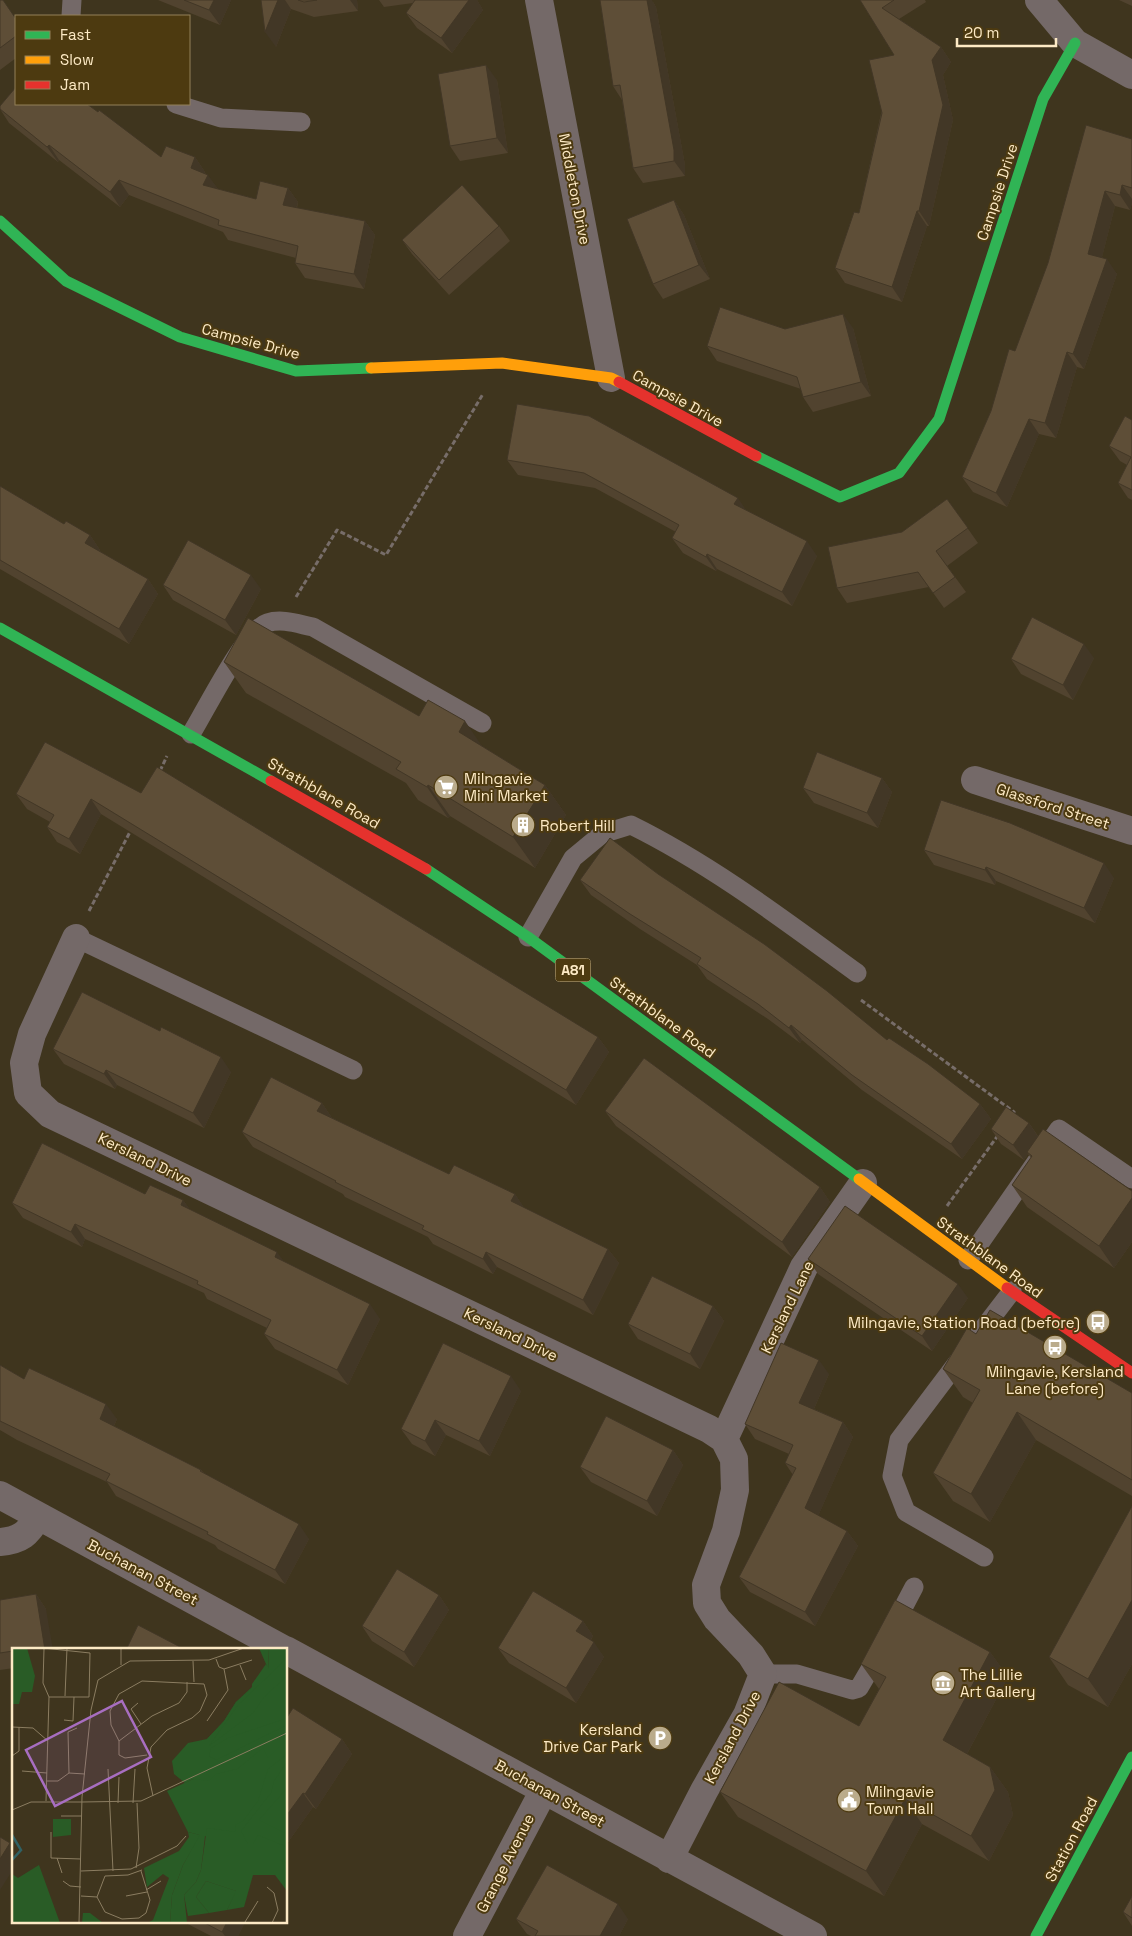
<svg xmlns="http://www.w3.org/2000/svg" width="1132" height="1936" viewBox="0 0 1132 1936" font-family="'Space Grotesk',sans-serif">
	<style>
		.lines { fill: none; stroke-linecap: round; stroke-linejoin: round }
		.path { stroke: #776d69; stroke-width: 3; stroke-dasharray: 5 2.5; stroke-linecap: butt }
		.lane { stroke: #746968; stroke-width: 19 }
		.street { stroke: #746968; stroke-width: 28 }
		.fast { stroke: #30b455; stroke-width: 11 }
		.slow { stroke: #ff9f0a; stroke-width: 11 }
		.jam { stroke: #e5322d; stroke-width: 11 }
		.wall { fill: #51432f }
		.shaded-wall { fill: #423726 }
		.building { fill: #5e4e37; stroke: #423726 }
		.labels { text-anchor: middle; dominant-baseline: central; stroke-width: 4; stroke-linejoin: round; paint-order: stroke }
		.shield { fill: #4d3a10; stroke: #c8b58f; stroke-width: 1 }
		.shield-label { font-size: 14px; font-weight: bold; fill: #fdeac5 }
		.street-label { font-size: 15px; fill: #fdeac5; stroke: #4d3a10 }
		.poi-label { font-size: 15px; fill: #fdeac5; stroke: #4d3a10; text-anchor: start }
		.inset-river { fill: none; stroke: #306164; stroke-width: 2.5 }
		.inset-road { fill: none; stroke: #8b7d61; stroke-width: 1 }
		.view { fill: #a86ec1; fill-opacity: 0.15; stroke: #a86ec1; stroke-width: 2.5 }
		.inset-edge { fill: none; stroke: #fdeac5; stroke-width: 2.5 }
	</style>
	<rect width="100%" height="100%" fill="#3f351e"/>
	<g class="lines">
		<!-- path -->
		<path class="path" d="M296,597l41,-67 49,25 97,-161
			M160,771l7,-15
			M89,911l43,-83
			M861,1000l153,112 -2,3
			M947,1206l52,-72"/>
		<!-- lane -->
		<path class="lane" d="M71,16l1,-16
			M176,104l45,14 80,4
			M191,734c14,-22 54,-104 76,-111 15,-5 31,1 46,4l169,96
			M528,937l45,-79 29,-24 29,-9c81,40 153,95 226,148
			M76,938l277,132
			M968,1260l91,-131 73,50
			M979,1334l33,-43
			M963,1355l-64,85 -7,36 14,36 78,45
			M893,1627l21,-40
			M763,1674h34l55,16 7,-2 21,-36"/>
		<!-- street -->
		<path class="street" d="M539,0l72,378
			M1039,0l36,43 57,32
			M975,780l157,51
			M76,938l-44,96 -8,29 4,30 22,21 659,315 15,10 10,20 1,31 -9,41 -20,54 1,18 10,16 34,36 12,19 -16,41 -43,76 -35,68
			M724,1439l80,-172 59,-84
			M0,1495l285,155
			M0,1542c21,-2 28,-8 38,-26
			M286,1650l527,286
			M467,1936l77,-146"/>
		<!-- fast -->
		<path class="fast" d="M0,221l66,60 114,56 116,34 75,-3
			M756,456l84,41 59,-24 40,-54 104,-320 32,-56
			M0,628l271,153
			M426,869l102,68 331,242
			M1036,1936l96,-179"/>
		<!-- slow -->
		<path class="slow" d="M371,368l131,-5 109,15 8,4
			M859,1179l148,109"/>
		<!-- jam -->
		<path class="jam" d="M619,382l137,74
			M271,781l155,88
			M1007,1288l125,85"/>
	</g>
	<!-- wall -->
	<path class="wall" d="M0,0l16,19v39l-16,12z
		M158,0h73l-11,25z
		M261,0h96l1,11 -44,6 -23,-8 -15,38z
		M379,0h98l6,10 -31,43 -35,-25 -11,-15 7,-10 -29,4z
		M860,0h65l1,2 -27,17 42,28 10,15 -8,13 10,45 -24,106h-2l-25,76 -57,-19 -10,-15 24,-55 35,-158z
		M1119,0h13v6z
		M653,2l3,5 29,158v11l-42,7 -10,-15 -11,-68 -9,-14z
		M497,80l11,73 -48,8 -10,-15z
		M0,106l98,6 63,45h34l10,15v1l13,16 38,10 32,-11 10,14 -1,6 68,13 10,14 -11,54 -59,-11 -10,-15 1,-5 -68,-18 -5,-8 -94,-37 -9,12 -61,-47 -1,2 -49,-39 -9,-14z
		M1132,139v64l-2,7 -15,-4 -13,51 15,17 -33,95 -7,-2 -21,71 -17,-4 -32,73 -34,-15 -11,-15 29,-66 24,-60z
		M674,200l10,15 26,64 -47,20 -10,-15z
		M499,226l11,15 -61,54 -37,-41 -10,-14z
		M853,328l18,68 -58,16 -10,-15 -2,-8 -84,-28 -10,-15 78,-17z
		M517,404l230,107 70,45 -25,50 -75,-37 -1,2 -33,-18 -11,-15 4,-6 -81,-44 -77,-13 -11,-15z
		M1132,420v80l-4,-2 -10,-15 9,-18 -7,-4 -11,-15z
		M0,486l64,38 26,11 10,15v2l48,27 10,15 -29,50 -129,-75z
		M947,499l31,44 -31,23 19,26 -22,16 -15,-21 -82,16 -10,-15 65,-56z
		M163,585l98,4 -25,46 -63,-35z
		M1094,658l-21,42 -52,-26 -10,-15z
		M224,662l195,54 63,30 63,39 21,30 -31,53 -85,-52 -2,2 -30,-18 -12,-17 -160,-90z
		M882,778l10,14 -14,36 -64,-25 -11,-15z
		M141,793l457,244 11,15 -33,53 -475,-291 -21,40 -23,-12 -10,-15 3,-5 -23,-13 -11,-15z
		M924,850l190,28 -19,45 -99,-42 -1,4 -61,-20z
		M580,880l307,160 93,64 11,15 -29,40 -100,-69 -60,-50 -2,3 -32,-24 -61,-40 -10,-14 -57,-36 -49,-34z
		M53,1049l178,23 -27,56 -87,-43 -2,4 -51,-25z
		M322,1103l10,15 117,56 66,20 9,14 84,41 11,14 -26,52 -96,-48 -4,7 -60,-30 -5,-7 -83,-40 -2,-3 -90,-47 -11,-15z
		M605,1111l215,76 10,15 -38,55 -176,-131z
		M1029,1123l9,13 94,55v51l-18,26 -87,-61 -15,-22 19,-27 -3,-4 -4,6 -23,-16 -10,-15z
		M145,1194l38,6 7,10 94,52 96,57 -32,66 -73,-36 -11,-15 3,-6 -60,-29 -3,-6 -119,-54 -3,8 -59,-29 -11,-15z
		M808,1259l160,39 -36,53 -114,-77z
		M713,1306l11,15 -24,48 -62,-30 -10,-15z
		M976,1334l156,59v103l-96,-56 -46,82 -37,-21 -20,-28 40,-70 -10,-6 -20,-28z
		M0,1365l24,14 93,40 -3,7 87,44 3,3 105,66 -24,45 -67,-35 -3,-4 -99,-49 -9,-14 -90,-42 -17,-10z
		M829,1374l-15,35 29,13 10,15 -35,79 29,15 11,15 -43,80 -65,-34 -11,-15 54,-102 -8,-12 4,-9 -34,-15 -10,-15z
		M521,1391l-31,65 -44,-21 -11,21 -23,-12 -11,-15z
		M673,1450l10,15 -26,51 -66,-34 -11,-15z
		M1132,1506v158l-24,43 -40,-22 -19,-28z
		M36,1594l10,15 -32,41v18l-14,2v-70z
		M439,1595l10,15 -35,57 -42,-26 -10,-15z
		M583,1621l10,15 -2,4 13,17 -28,46 -67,-40 -11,-15z
		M990,1652l18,25 -41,77 23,13 18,25 5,23 -24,46 -67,-37 -38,72 -146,-79 -18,-25 139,-66 20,-37 -18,-25z
		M286,1719l56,20 10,15 -36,55 -3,-2 -27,38z
		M1123,1912l9,6v8z
		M516,1919h112l-9,17h-88l-4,-2z
		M184,1922h61l-7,14h-27z"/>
	<!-- shaded-wall -->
	<path class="shaded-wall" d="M214,0h17l-11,25 -11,-15z
		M278,0h7l6,9 -15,38 -11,-15z
		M350,0h7l1,11z
		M469,0h8l6,10 -31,43 -11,-15z
		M647,0h5l1,2 3,5 29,158v11l-11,-15z
		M941,47l10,15 -8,13 10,45 -24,106 -10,-15 13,-151z
		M486,65l11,15 11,73 -11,-15z
		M49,145l10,15 -1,2 -11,-15z
		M195,157l10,15 -4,11 -10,-15z
		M208,175l10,14 -15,-4z
		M119,180l10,15 -9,12 -10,-15z
		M1122,185l10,14v4l-2,7 -10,-15z
		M288,188l10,14 -5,18 -10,-15z
		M1105,191l10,15 -16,63 -11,-15z
		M674,200l10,15 26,64 -11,-14z
		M917,211l10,15 -25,76 -10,-15z
		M365,221l10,14 -11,54 -10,-15z
		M1107,259l10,15 -33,95 -11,-15z
		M843,314l10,14 18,68 -10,-14z
		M1067,352l10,15 -21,71 -11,-15z
		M1029,419l10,15 -32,73 -11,-14z
		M738,498l10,15 -14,-9z
		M90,535l10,15 -4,8 -11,-15z
		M807,541l10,15 -25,50 -10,-14z
		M707,554l10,15 -1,2 -10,-14z
		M251,575l10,14 -25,46 -11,-15z
		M148,579l10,15 -29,50 -10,-15z
		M1084,644l10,14 -21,42 -10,-15z
		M465,721l21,31 -27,-20z
		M882,778l10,14 -14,36 -11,-15z
		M428,785l22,31 -2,2 -21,-31z
		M545,785l21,30 -31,53 -22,-31z
		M91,799l10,15 -21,40 -11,-15z
		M1104,863l10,15 -19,45 -11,-15z
		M986,867l10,14 -1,4 -10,-15z
		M791,1025l11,15 -2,3 -11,-15z
		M598,1037l11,15 -33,53 -10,-15z
		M221,1057l10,15 -27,56 -11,-15z
		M106,1070l11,15 -2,4 -11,-15z
		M322,1103l10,15 -15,-7z
		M980,1104l11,15 -29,40 -11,-15z
		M1029,1123l10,15 -12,14 1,2 -4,6 -11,-15z
		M820,1187l10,15 -38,55 -10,-15z
		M515,1194l10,15 -14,-8z
		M1132,1198v44l-18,26 -15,-22z
		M183,1200l11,15 -13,-10z
		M75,1224l10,15 -3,8 -11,-15z
		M608,1249l11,14 -26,52 -10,-15z
		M277,1252l11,15 -13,-10z
		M486,1252l11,15 -4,7 -10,-15z
		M958,1284l10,14 -36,53 -10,-15z
		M370,1304l10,15 -32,66 -11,-15z
		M713,1306l11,15 -24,48 -10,-15z
		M819,1360l10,14 -19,44 -11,-15z
		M511,1376l10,15 -31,65 -11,-15z
		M106,1404l11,15 -7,15 -10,-15z
		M1017,1412l19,28 -46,82 -19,-28z
		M435,1420l11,15 -11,21 -10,-15z
		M843,1422l10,15 -38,86 -10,-15z
		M673,1450l10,15 -26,51 -10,-15z
		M299,1524l10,15 -24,45 -10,-14z
		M847,1531l11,15 -43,80 -10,-14z
		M36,1594l10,15 7,41h-8z
		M439,1595l10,15 -35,57 -10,-15z
		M1132,1600v64l-24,43 -20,-28z
		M583,1621l10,15 -6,10 -11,-15z
		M594,1642l10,15 -28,46 -10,-15z
		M990,1652l18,25 -47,88 -18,-25z
		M342,1739l10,15 -36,55 -11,-15z
		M990,1767l18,25 5,23 -24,46 -18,-25z
		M303,1793l10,14 -27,38v-29z
		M905,1799l17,25 -38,72 -18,-25z
		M10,1843l4,6v19l-14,22v-31z
		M618,1904l10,15 -9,17h-19z
		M227,1922h18l-7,14h-13l-3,-4z"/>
	<!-- building -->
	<path class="building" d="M0,0h3l13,19v17l-16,12z
		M184,0h30l-5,10z
		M261,0h17l-13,32z
		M298,0h19l-13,2z
		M415,0h54l-28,38 -35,-25z
		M600,0h47l27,150v11l-41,7 -13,-83 -7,1z
		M860,0h34l-12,8 59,39 -9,13 11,45 -24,106h-2l-25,76 -57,-19 19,-56 5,1 23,-100 -13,-53 25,-5z
		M486,65l11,73 -47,8 -12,-72z
		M16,87v17h71l11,8 1,-2 62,47 5,-11 29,11 -4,11 17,7 -5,10 53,14 4,-18 28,7 -5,17 82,16 -11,53 -59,-11 3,-17 -80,-21 1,-5 -100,-40 -9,12 -61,-47 -2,2 -47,-38v-3z
		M1086,125l46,14v49l-10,-3 -2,10 -15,-4 -17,63 19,5 -34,95 -6,-2 -22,71 -16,-4 -33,74 -34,-16 29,-66 18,-62 6,2 33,-88z
		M462,185l37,41 -60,54 -37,-40z
		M674,200l25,65 -46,19 -26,-65z
		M720,307l65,22 58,-15 18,68 -58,15 -6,-20 -90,-31z
		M517,404l72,12 149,82 -4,6 73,37 -25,51 -75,-38 -1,3 -34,-19 7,-13 -95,-52 -77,-13z
		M1125,416l7,4v70l-14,-7 13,-26 -22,-11z
		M0,486l64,38 2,-3 24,14 -5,8 63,36 -29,50 -119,-69z
		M947,499l21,29 -32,23 19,26 -22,16 -15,-21 -81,16 -9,-41 74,-15z
		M188,540l63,35 -26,45 -62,-35z
		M1032,617l52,27 -21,41 -52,-26z
		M248,618l171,98 9,-16 37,21 -6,11 86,53 -32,52 -85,-52 -1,2 -31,-18 5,-7 -177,-100z
		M45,742l96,51 16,-26 441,270 -32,53 -475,-291 -22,40 -22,-12 7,-12 -38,-21z
		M817,752l65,26 -15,35 -64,-25z
		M941,800l69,23 94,40 -20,45 -98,-41 -1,3 -61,-20z
		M610,838l48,36 106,70 63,47 60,49 2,-2 39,26 52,40 -29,40 -99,-69 -61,-50 -2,3 -31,-24 -61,-40 4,-6 -71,-44 -50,-34z
		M82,992l78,39 1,-4 60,30 -28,56 -87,-43 -2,4 -51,-25z
		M644,1058l176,129 -38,55 -177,-131z
		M271,1077l51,26 -5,8 132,63 5,-9 61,29 -4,7 97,48 -25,51 -97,-48 -3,7 -61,-30 2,-3 -89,-44 1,-1 -94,-49z
		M1006,1107l23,16 -16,22 -22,-16z
		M1043,1129l89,62v7l-33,48 -87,-61 20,-29 -5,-4z
		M42,1143l103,51 5,-9 33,15 -2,5 96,47 -2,5 95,47 -33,66 -73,-36 7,-14 -74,-36 1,-3 -123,-57 -4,8 -59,-29z
		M845,1206l113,78 -36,52 -114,-77z
		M652,1276l61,30 -23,48 -62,-30z
		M990,1310l142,83v87l-115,-68 -46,82 -38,-21 47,-83 -37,-21 24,-41 9,6z
		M443,1343l68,33 -32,65 -44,-21 -10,21 -24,-12z
		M781,1343l38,17 -20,43 44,19 -38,86 42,23 -42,81 -66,-35 57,-109 -11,-5 8,-18 -48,-21z
		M0,1365l24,14 5,-11 77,36 -6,15 101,51 -1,1 99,53 -24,46 -68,-36 1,-2 -102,-51 4,-7 -110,-53z
		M606,1416l67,34 -26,51 -67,-34z
		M1132,1506v94l-44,79 -39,-22z
		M397,1569l42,26 -35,57 -42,-26z
		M533,1591l50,30 -7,10 18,11 -28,46 -68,-40z
		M36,1594l9,56h-31v5l-1,-4 -13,2v-53z
		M895,1600l95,52 -47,88 47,27 5,23 -24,46 -66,-37 -39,72 -146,-79 59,-110 80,44 27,-49 -25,-13z
		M138,1625l48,25h-60z
		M293,1708l49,31 -37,55 -2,-1 -17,23v-97z
		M0,1837l10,6 -10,16z
		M547,1865l71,39 -18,32h-65l3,-5 -22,-12z
		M1132,1896v22l-9,-6z
		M203,1922h24l-5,10z"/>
	<!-- icons -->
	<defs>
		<g id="supermarket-disc" transform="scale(1.25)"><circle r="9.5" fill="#baab8b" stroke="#4d3a10"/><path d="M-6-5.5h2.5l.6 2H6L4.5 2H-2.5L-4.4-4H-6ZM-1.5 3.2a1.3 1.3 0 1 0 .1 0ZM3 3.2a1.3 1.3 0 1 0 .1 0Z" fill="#fff"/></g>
		<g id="building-disc" transform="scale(1.25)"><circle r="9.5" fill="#baab8b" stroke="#4d3a10"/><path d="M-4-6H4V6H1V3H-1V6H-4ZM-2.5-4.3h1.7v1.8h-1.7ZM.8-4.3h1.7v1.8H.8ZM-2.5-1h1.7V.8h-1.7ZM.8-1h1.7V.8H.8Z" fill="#fff"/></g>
		<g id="bus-disc" transform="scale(1.25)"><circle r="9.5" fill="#baab8b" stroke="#4d3a10"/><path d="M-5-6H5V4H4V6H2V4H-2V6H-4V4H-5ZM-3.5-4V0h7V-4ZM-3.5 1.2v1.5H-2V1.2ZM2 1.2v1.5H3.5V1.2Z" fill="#fff"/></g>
		<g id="museum-disc" transform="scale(1.25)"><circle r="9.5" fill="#baab8b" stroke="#4d3a10"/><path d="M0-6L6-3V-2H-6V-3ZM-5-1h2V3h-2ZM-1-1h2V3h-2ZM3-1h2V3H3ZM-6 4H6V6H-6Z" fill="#fff"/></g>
		<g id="parking-disc" transform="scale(1.25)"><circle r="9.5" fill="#baab8b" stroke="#4d3a10"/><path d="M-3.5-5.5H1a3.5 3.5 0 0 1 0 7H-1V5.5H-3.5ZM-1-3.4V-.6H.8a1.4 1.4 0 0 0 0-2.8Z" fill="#fff"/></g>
		<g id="civic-disc" transform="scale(1.25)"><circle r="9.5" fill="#baab8b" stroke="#4d3a10"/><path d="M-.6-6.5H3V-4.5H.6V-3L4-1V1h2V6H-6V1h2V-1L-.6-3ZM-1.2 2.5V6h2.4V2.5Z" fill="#fff"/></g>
	</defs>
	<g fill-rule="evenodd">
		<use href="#supermarket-disc" x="446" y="787"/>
		<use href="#building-disc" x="523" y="825"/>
		<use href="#bus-disc" x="1098" y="1322"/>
		<use href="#bus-disc" x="1055" y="1347"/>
		<use href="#museum-disc" x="943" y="1683"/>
		<use href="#parking-disc" x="660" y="1738"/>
		<use href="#civic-disc" x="849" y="1800"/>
	</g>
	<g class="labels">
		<!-- shield labels -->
		<rect class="shield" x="555.5" y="958.5" width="35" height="23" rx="4"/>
		<g class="shield-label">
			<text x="573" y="970">A81</text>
		</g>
		<!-- street labels -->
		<g class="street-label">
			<text transform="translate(575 189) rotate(79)">Middleton Drive</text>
			<text transform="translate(997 192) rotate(-72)">Campsie Drive</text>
			<text transform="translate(251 341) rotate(15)">Campsie Drive</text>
			<text transform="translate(678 398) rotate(29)">Campsie Drive</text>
			<text transform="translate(324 793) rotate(30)">Strathblane Road</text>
			<text transform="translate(1053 806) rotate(18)">Glassford Street</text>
			<text transform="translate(663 1017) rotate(36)">Strathblane Road</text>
			<text transform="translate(145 1159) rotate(26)">Kersland Drive</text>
			<text transform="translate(990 1257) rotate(36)">Strathblane Road</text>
			<text transform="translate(787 1307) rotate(-64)">Kersland Lane</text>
			<text transform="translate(511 1334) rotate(26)">Kersland Drive</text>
			<text transform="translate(143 1572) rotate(28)">Buchanan Street</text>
			<text transform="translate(732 1737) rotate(-62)">Kersland Drive</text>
			<text transform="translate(550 1793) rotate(29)">Buchanan Street</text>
			<text transform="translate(1071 1839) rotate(-62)">Station Road</text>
			<text transform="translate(505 1863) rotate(-63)">Grange Avenue</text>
		</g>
		<!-- poi labels -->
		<g class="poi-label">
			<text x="464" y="778">Milngavie<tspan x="464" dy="17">Mini Market</tspan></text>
			<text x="540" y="825">Robert Hill</text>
			<text x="1080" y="1322" text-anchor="end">Milngavie, Station Road (before)</text>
			<text x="1055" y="1371" text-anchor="middle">Milngavie, Kersland<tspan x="1055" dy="17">Lane (before)</tspan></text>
			<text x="960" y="1674">The Lillie<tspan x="960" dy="17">Art Gallery</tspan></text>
			<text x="642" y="1729" text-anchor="end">Kersland<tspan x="642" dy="17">Drive Car Park</tspan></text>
			<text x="866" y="1791">Milngavie<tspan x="866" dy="17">Town Hall</tspan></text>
		</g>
	</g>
	<!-- overview -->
	<g transform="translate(12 1648)">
		<rect width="275" height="275" fill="#3f351e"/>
		<path d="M247,0h9l1,22 18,-16v216l-82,-34 -4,34 -5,12 -12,13 3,28h-17l2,-28 11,-30 16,-30 -11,-3 -21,-41 48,-22 -6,-13 -2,-17 17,-18 12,-19 33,-31zM41,171h18v16l-18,2zM194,233l31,10 -10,19 -18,3 -13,-16z" fill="#295c26"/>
		<path d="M256,0h19v10l-49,47 -29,41 44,-33 11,-16 23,-21v42l-59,20 -17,10 -2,8 7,4 71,-35v14l-19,19 -5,-10 -26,21 -21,5 -7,7 -16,-2 -8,4 -11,-9 -2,-13 16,-18 19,-4 17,-18 12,-19 16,-14v-4l14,-20 3,5zM275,100v14l-13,19 -3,12 -30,38 7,13h5l5,-9 29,12v17l-7,-5 7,11v21l-12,-16h-22l-9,32 -17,3 9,-19 -30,-10 -10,16 13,16 -21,3 -4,-21 12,-13 5,-12 6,-42 29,4 -1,-7 8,-4 15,-20 10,-32 17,-13zM275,140v46l-28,-14zM176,184l12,3 -17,30 -11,30 -2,28h-23l6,-3 16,-42 -6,-4 -16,13 -3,-19 35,-17 10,-14zM71,265h7l13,10h-21z" fill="#295c26"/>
		<path d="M0,0h15l8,28 -3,16h-10l-3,12h-7zM27,217l21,58h-48v-49l6,4z" fill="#295c26"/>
		<path class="inset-river" d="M0,187l9,15 -9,10"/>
		<path class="inset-road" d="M31,0l47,5 -1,44M109,0v17M32,1l-1,34 6,14 -3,104M181,13l1,21M228,17l6,15M212,21l28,-9M53,48l2,-48M37,49h40M126,55l-7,6 10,15M52,72l9,1 1,-24M195,73l21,-31 -4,-21 -5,-2 -3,-8M0,79l21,1 15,13M107,93l33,-25 27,-13 8,-11v-10M135,107l-22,3 -6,-3v-14l-8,-16 -1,-14 9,-17 23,-13 62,3 3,11 -7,16 -8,7 -25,12 -16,17 -4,21 6,28M0,108l7,-5v-24M96,121l5,102M10,123l25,2M57,125l16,1M35,133h11l11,-8 -1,-41 9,-4M70,154l59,-1 146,-68M106,155l1,-26M121,155l2,-34M0,162l19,-8h51M49,168h21M39,184v26l30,1M45,210l5,15M124,220l3,-20 -2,-45M69,223l50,-2 46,-23 9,-10M51,233l7,5 11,1M255,239l7,6 4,17 -6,13M134,242l15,-9M69,248l16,1 8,15 17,7 17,-1 7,-5 4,-13 -9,-29M114,248l21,-4M85,249l8,-21 23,-1 14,-5M233,274l13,-21M67,275l3,-126 9,-87 7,-30 32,-19 79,-1 35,-12"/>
		<path class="view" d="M110,53l29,56 -96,49 -29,-56z"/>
		<rect width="275" height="275" class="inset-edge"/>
	</g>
	<!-- legend -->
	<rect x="15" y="15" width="175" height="90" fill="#4d3a10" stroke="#938058"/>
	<rect x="25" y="31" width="25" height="8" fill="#30b455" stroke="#938058"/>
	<text x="60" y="40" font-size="15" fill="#fdeac5">Fast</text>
	<rect x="25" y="56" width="25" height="8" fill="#ff9f0a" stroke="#938058"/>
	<text x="60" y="65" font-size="15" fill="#fdeac5">Slow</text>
	<rect x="25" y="81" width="25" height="8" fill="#e5322d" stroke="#938058"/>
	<text x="60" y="90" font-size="15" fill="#fdeac5">Jam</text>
	<!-- scale -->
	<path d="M957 38v8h99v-8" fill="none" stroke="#fdeac5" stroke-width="2.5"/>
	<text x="964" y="38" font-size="15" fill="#fdeac5" stroke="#4d3a10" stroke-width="4" paint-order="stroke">20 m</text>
</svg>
